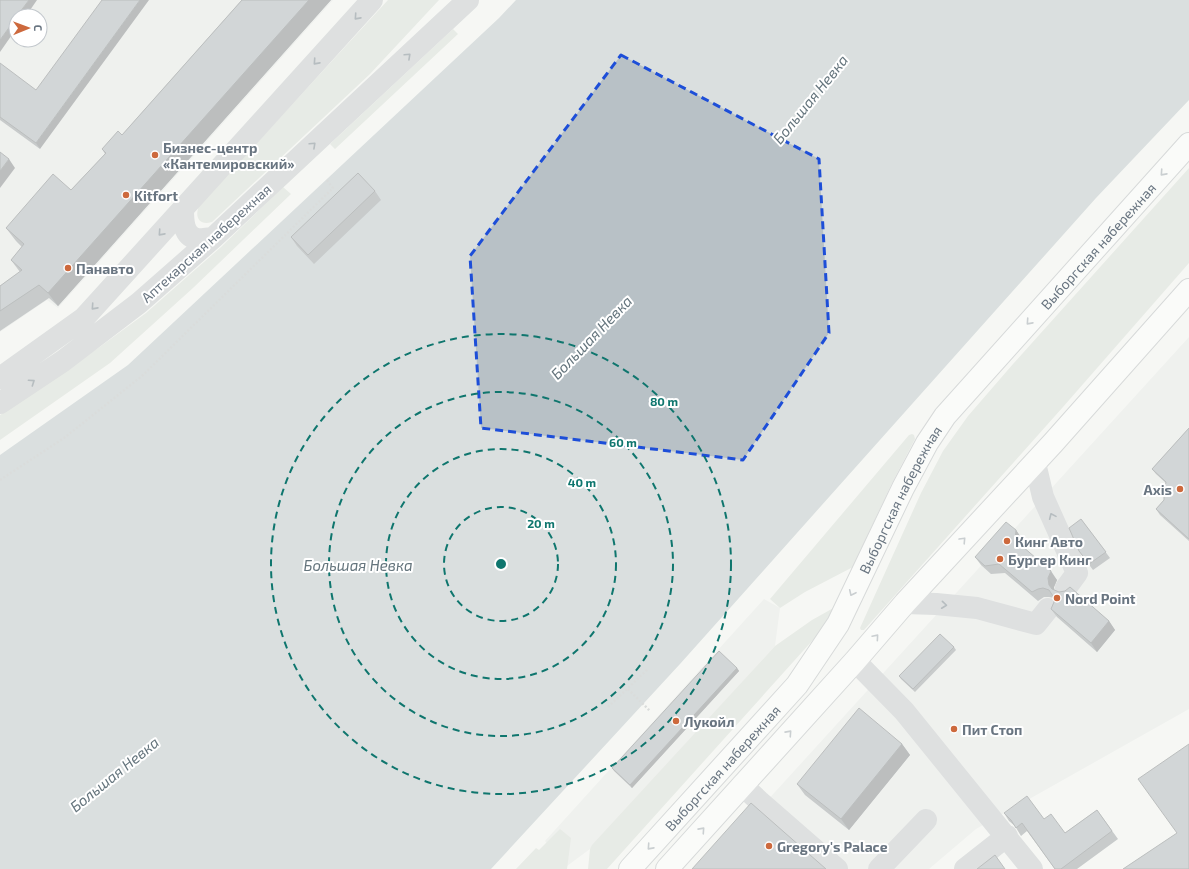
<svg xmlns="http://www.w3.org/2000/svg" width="1189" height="869" viewBox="0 0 1189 869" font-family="'Exo 2',sans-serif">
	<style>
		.built { fill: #e7e8e7; fill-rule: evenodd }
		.green { fill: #d6dbd4 }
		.water { fill: #b8c1c6 }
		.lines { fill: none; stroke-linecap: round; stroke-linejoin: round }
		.major-casing { stroke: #b2b5b9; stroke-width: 24 }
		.path { stroke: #b8bbbd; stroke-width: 2.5; stroke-dasharray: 2 2; stroke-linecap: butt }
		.minor { stroke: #c0c3c7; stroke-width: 22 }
		.major { stroke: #fff; stroke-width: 22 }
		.wall { fill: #90959a }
		.shaded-wall { fill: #75797d }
		.building { fill: #a7adb3; stroke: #75797d }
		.oneway { stroke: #697581 }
		.oneway2 { stroke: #969ea7 }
		.marked { fill: none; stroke: #1d4ed8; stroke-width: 3; stroke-dasharray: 8 5; stroke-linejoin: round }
		.ring { fill: none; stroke: #0f766e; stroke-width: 2; stroke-dasharray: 7 5 }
		.poi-dot { fill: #cd693d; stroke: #fff; stroke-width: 1.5 }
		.labels { text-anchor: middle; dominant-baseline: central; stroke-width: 4; stroke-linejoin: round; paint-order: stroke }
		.poi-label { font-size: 14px; font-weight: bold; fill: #697581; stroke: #fff; text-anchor: start }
		.street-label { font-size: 14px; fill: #697581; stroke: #fff }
		.water-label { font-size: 15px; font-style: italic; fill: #65757d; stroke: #fff }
		.centre { fill: #0f766e; stroke: #fff; stroke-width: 2 }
		.ring-label { font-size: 12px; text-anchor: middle; font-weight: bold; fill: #0f766e; stroke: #fff; stroke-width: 4; stroke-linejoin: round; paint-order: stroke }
	</style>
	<rect width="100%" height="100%" fill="#f6f7f4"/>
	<!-- built -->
	<path class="built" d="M0,0h333l-275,308 -11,-8 -47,32zM16,16h24v24h-24z
		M1189,337v372l-213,120 -47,40h-224z
		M764,599l16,9 -5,38 -185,203 -23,17 -22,-25z"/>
	<!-- green -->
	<path class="green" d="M388,0h51l-69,74 -158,148c-12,4 -18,-4 -13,-16z
		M453,29l5,5 -123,115 -5,-5z
		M1189,168v95l-126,144 -199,223h-3l-1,-2 61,-135 22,-42 25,-35 45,-52z
		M283,187l8,7 -98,94 -83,75 -110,77v-25l101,-69 45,-33 75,-66z
		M912,434l2,1 1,4 -24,46 -38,82 -48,25 -25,16 -10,-9 139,-164z
		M837,606l-16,25 -214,238h-19l2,-20 2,-4 183,-199 37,-26z
		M560,829l11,9 -4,31h-51l20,-21 3,2z"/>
	<!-- water -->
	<path class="water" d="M516,0h673v100l-93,98 -416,466 -189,205h-491v-414l128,-90 371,-347z"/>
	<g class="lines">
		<!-- major casing -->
		<g class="major-casing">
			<g id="major">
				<path id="s1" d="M630,869l167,-184 41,-61 65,-136 24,-45 18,-27 244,-272"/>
				<path d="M667,869l188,-208 50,-58 148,-160 136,-153"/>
			</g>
		</g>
		<!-- path -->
		<path class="path" d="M0,480l64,-42 78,-62 191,-188 -7,-9
			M628,689l22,22
			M608,707l40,-38"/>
		<!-- minor -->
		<path class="minor" d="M183,209c0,11 0,27 14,30 4,1 11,-1 16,-1
			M0,378l84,-60 288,-318
			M0,403l63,-42 76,-58 74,-65 255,-238
			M1035,463l8,34 34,76 -11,15
			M905,603l31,1 41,4 59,16 12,-15
			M855,661l49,50 128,158
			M742,785l17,16 78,68
			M879,869l47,-49
			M965,869l42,-33"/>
		<!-- major -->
		<use href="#major" class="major"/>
	</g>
	<!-- wall -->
	<path class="wall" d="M241,0h90l-273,306 -9,-8 -49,33v-45l20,-14 -9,-12 11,-13 -6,-6 -10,-13 65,-38 34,-36 -3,-5 20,-14 119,-134z
		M0,63l40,86 -40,-29z
		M375,191l6,9 -67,64 -17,-18 -6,-9z
		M1189,428v113l-29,-26 -4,-6 8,-9 2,-17 -10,-9 -4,-5z
		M1081,519l29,39 -17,12 -14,-19z
		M1016,530l6,9 -1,7 36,34 -3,7v3l55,31 6,9 -18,22 -40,-35 -6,-8 3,-7v-4l-5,-1h-5l-6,4 -33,-28 -14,1 -10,-9 -6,-8z
		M954,647l2,3 -41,42 -14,-13 -2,-3z
		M737,668l2,3 -107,117 -18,-17 -2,-3z
		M902,744l8,11 -61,75 -44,-35 -8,-11z
		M1097,810l21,29 -41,30h-22l-28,-38 -6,5 -6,-10 -6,-5 -5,-8 40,6 21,14z"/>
	<!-- shaded-wall -->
	<path class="shaded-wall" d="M29,0h8l-11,16h-9z
		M140,0h9l-109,149 -4,-6z
		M309,0h22l-273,306 -10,-13z
		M16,18v11l-16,23v-12z
		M9,159l6,9 -15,20v-17z
		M1016,530l6,9 -1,10 -6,-9z
		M1051,571l6,9 -3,7 1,6 -6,-8 -1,-7z
		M1109,621l6,9 -18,22 -6,-9z
		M737,668l2,3 -107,117 -2,-3z
		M902,744l8,11 -61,75 -8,-11z"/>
	<!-- building -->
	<path class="building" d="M0,0h29l-12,16h-1v2l-16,22z
		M102,0h38l-104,143 -36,-26v-54l36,27z
		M242,0h67l-261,293 -9,-8 -39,26v-25l22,-16 -11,-10 13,-16 -18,-16 47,-54 18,16 35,-37 -4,-4 16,-18 4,4z
		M0,152l9,7 -9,12z
		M358,173l17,18 -67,64 -17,-18z
		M1189,428v111l-33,-30 8,-9v-8l2,-10 -14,-13z
		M1081,519l25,33 -17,12 -10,-13 -10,-23z
		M1006,522l10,8 -1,10 36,31 -3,7 1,7 3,4 7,3 6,-1 5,-4 39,34 -18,22 -40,-34 3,-7 -1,-6 -4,-6 -6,-2 -5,1 -6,3 -33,-28 -14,2 -10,-9z
		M940,634l14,13 -41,42 -14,-13z
		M719,651l18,17 -107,117 -18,-17z
		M859,708l43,36 -61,75 -44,-35z
		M1189,744v125h-66l54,-36 -39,-54z
		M1027,796l17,23 7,-5 14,19 32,-23 15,21 -51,38h-6l-33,-46 -6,5 -5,-8 -7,-7z
		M751,803l75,66h-134z
		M995,855l10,14h-28z"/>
	<!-- one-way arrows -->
	<defs><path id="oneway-chevron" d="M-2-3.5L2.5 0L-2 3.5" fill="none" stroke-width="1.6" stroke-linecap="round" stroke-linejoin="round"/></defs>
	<g class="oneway">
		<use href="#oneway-chevron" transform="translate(357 17) rotate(132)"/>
		<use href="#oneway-chevron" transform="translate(408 56) rotate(-43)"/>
		<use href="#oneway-chevron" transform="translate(316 62) rotate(132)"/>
		<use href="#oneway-chevron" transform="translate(313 145) rotate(-43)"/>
		<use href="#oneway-chevron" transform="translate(161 233) rotate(132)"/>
		<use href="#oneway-chevron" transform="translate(94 307) rotate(132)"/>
		<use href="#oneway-chevron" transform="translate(32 382) rotate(-34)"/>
		<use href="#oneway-chevron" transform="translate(1052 516) rotate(-114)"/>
		<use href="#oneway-chevron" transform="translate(944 605) rotate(6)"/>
	</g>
	<g class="oneway2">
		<use href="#oneway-chevron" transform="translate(1163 173) rotate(132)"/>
		<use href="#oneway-chevron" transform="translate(1029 322) rotate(132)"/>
		<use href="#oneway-chevron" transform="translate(963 540) rotate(-47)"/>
		<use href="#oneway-chevron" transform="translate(852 593) rotate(115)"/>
		<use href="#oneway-chevron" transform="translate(876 637) rotate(-49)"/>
		<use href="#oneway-chevron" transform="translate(789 733) rotate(-48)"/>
		<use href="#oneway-chevron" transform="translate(702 830) rotate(-48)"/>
		<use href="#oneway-chevron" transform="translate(650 847) rotate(132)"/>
	</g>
	<!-- marked area -->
	<path d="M0 0H1189V869H0ZM621,55l198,104 10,174 -86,127 -262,-32 -11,-172z" fill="#f6f7f4" fill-opacity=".55" fill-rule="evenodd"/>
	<path class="marked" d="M621,55l198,104 10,174 -86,127 -262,-32 -11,-172z"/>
	<!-- distance rings -->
	<g class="ring">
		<circle cx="501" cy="564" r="57"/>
		<circle cx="501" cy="564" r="115"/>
		<circle cx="501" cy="564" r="172"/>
		<circle cx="501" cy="564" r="230"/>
	</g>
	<!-- markers -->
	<g class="poi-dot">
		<circle cx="155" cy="155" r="4"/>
		<circle cx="126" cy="195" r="4"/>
		<circle cx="68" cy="268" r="4"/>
		<circle cx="1180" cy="489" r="4"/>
		<circle cx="1007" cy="541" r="4"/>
		<circle cx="1000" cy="559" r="4"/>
		<circle cx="1057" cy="598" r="4"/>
		<circle cx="676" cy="721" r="4"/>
		<circle cx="954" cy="729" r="4"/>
		<circle cx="769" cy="846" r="4"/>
	</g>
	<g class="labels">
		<!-- poi labels -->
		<g class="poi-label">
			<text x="163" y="147">Бизнес-центр<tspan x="163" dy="16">«Кантемировский»</tspan></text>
			<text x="134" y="195">Kitfort</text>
			<text x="76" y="268">Панавто</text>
			<text x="1172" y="489" text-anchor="end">Axis</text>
			<text x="1015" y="541">Кинг Авто</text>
			<text x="1008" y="559">Бургер Кинг</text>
			<text x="1065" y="598">Nord Point</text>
			<text x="684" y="721">Лукойл</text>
			<text x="962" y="729">Пит Стоп</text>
			<text x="777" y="846">Gregory's Palace</text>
		</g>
		<!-- street labels -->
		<g class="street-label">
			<text transform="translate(206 243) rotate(-42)">Аптекарская набережная</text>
			<text stroke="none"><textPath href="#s1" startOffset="785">Выборгская набережная</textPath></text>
			<text stroke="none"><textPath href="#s1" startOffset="461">Выборгская набережная</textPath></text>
			<text stroke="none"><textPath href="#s1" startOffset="137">Выборгская набережная</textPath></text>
		</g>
		<!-- water labels -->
		<g class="water-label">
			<text transform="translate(810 99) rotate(-51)">Большая Невка</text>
			<text transform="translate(591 337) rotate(-46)">Большая Невка</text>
			<text x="358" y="565">Большая Невка</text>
			<text transform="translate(114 774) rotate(-39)">Большая Невка</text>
		</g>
	</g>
	<circle cx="501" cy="564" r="6" class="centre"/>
	<g class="ring-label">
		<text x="664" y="406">80 m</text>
		<text x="623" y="447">60 m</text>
		<text x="582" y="487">40 m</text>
		<text x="541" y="528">20 m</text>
	</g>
	<!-- north arrow -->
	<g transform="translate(28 28) rotate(89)"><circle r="19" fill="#ffffff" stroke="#c3c8cd"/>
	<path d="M0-3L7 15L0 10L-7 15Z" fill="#cd693d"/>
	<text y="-6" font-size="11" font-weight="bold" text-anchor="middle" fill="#697581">С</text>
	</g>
</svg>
